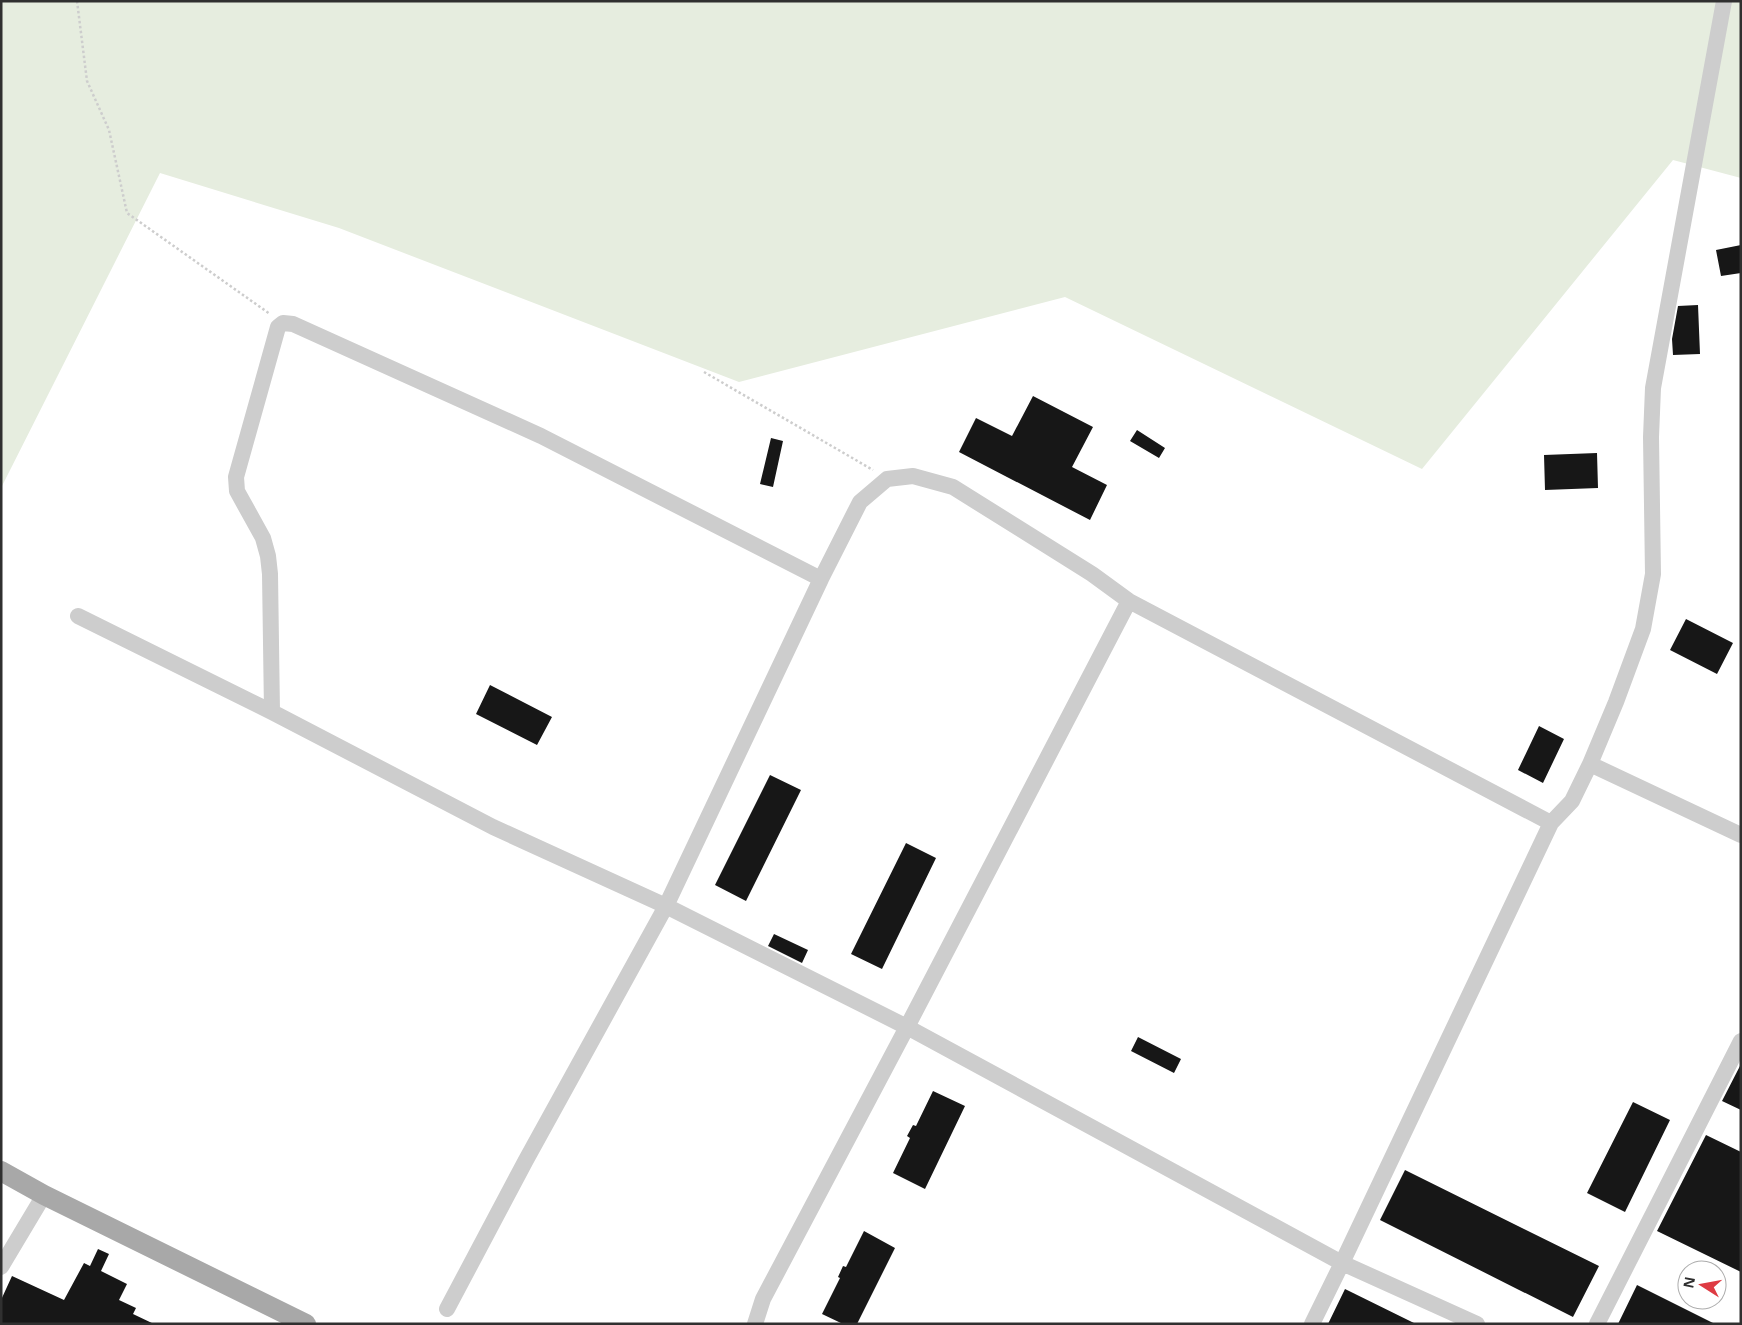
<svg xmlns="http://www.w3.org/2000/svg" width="1742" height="1325" viewBox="0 0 1742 1325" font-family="'Open Sans',sans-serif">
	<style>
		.green { fill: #e6eddf }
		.building { fill: #171717 }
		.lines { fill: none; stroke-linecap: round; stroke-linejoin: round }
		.path { stroke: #cdcdcd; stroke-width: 2.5; stroke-dasharray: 2.5 2.5; stroke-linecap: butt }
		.minor { stroke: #cdcdcd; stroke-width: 16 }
		.major { stroke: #a8a8a8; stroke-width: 20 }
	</style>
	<rect width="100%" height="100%" fill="#fff"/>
	<!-- green -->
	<path class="green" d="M1,1h1740v177l-68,-18 -251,309 -357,-172 -326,85 -400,-154 -179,-55 -159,315z"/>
	<!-- building -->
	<path class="building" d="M1741,245v28l-20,3 -5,-26z
		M1698,305l2,49 -27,1 -1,-16 6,-33z
		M1033,396l60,31 -21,40 35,18 -17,35 -131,-68 17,-34 36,18z
		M1137,430l28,18 -6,10 -29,-17z
		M771,438l12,3 -10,46 -13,-3z
		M1597,453l1,35 -53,2 -1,-35z
		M1686,619l47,24 -16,31 -47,-24z
		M490,685l62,32 -15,28 -61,-31z
		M1539,726l25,13 -21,44 -25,-13z
		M770,775l31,15 -55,111 -31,-16z
		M906,843l30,15 -54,111 -31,-15z
		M774,934l34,16 -6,13 -34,-17z
		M1138,1037l43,22 -7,14 -43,-22z
		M1741,1064v46l-19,-9z
		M933,1091l32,15 -40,83 -32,-16 17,-35 -3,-2 6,-11 3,1z
		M1633,1102l37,18 -45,92 -38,-19z
		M1706,1135l35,17v120l-84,-41z
		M1405,1170l194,96 -26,51 -193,-97z
		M864,1231l31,17 -38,76h-14l-21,-10 18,-36 -2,-1 5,-11 3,1z
		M98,1249l11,5 -8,17 26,13 -8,16 17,8 -3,6 21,10h-153v-24l11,-24 52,24 20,-37 6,3z
		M1637,1285l78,39h-97z
		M1345,1289l71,35h-88z"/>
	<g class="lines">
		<!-- path -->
		<path class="path" d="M77,1l10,80 22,49 18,83 143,101
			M704,372l169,98"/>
		<!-- minor -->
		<path class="minor" d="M78,616l194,96 221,115 173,79 241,121 435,236 135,61
			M272,712l-2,-138 -2,-18 -5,-18 -26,-47 -1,-14 42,-150 5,-4 10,1 248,112 280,143
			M1590,764l151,71
			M1,1267l43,-72
			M447,1309l79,-149 140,-254 155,-327 39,-77 27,-23 26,-3 40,11 139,87 37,27
			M755,1324l8,-25 144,-272 222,-426 422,222
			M1312,1324l30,-61 209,-440 21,-22 18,-37 26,-62 27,-73 10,-55 -2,-137 2,-49 71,-387
			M1597,1324l144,-283"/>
		<!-- major -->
		<path class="major" d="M1,1171l43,24 262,129"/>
	</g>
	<!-- border -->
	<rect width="1742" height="1325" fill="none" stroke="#303030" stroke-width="5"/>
	<!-- north arrow -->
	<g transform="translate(1702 1285) rotate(281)"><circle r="24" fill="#ffffff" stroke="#acacac"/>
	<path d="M0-4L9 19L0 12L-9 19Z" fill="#de3b43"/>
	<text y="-8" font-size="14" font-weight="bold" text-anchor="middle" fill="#303030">N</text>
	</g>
</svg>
